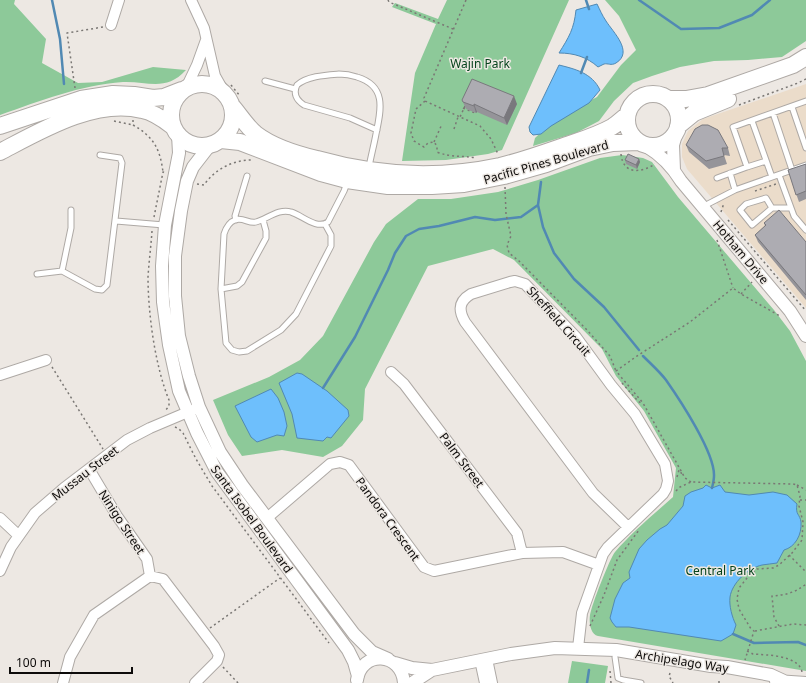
<svg xmlns="http://www.w3.org/2000/svg" width="806" height="683" viewBox="0 0 806 683" font-family="'Noto Sans',sans-serif">
	<style>
		.commercial { fill: #ebdcca }
		.green { fill: #8dc999 }
		.water { fill: #6ebffc; stroke: #5189b3 }
		.lines { fill: none; stroke-linecap: round; stroke-linejoin: round }
		.stream { stroke: #5189b3; stroke-width: 2.5 }
		.service-casing { stroke: #aea9a5; stroke-width: 7 }
		.minor-casing { stroke: #aea9a5; stroke-width: 12 }
		.tertiary-casing { stroke: #aea9a5; stroke-width: 14 }
		.primary-casing { stroke: #aea9a5; stroke-width: 18 }
		.path { stroke: #7a7774; stroke-width: 1.5; stroke-dasharray: 2 3; stroke-linecap: butt }
		.service { stroke: #fff; stroke-width: 5 }
		.minor { stroke: #fff; stroke-width: 10 }
		.tertiary { stroke: #fff; stroke-width: 12 }
		.primary { stroke: #fff; stroke-width: 16 }
		.wall { fill: #959499 }
		.shaded-wall { fill: #79787d }
		.building { fill: #adacb2; stroke: #79787d }
		.labels { text-anchor: middle; dominant-baseline: central; stroke-width: 3; stroke-linejoin: round; paint-order: stroke }
		.park-label { font-size: 12px; fill: #05431c; stroke: #ede8e3 }
		.street-label { font-size: 12px; fill: #0d0b0a; stroke: #ede8e3 }
	</style>
	<rect width="100%" height="100%" fill="#ede8e3"/>
	<!-- commercial -->
	<path class="commercial" d="M806,84v224l-119,-139 -5,-12v-13l6,-13 15,-12z"/>
	<!-- green -->
	<path class="green" d="M0,0h15l-1,4 32,35 -4,24 36,20 24,-1 51,-15 33,3c-20,22 -38,11 -63,12 -43,3 -83,19 -123,33z
		M447,0h122l-67,150 -14,4 -42,6 -44,1 13,-88 21,-49 -44,-17 3,-4 43,16z
		M605,0h201v41l-24,16 -34,3 -34,1 -34,6 -28,9 -19,7 -19,18 -15,20 -23,12 -43,13 2,-8 19,-18 43,-23 24,-32 15,-15 -17,-34z
		M622,155l21,3 9,4 26,35 96,113 16,21 16,30v310l-208,-35c-8,-2 -9,-14 -8,-21 1,-9 20,-57 25,-63 17,-20 38,-37 58,-55l3,-29 -32,-57 -28,-35 -14,-27 -88,-89 -21,-11 -65,17 -63,123 -2,31 -21,26 -19,11 -41,-7 -40,6 -14,-21 -15,-35 56,-23 31,-17 23,-24 51,-94 12,-18 32,-25h33l47,-7 40,-12 62,-22z
		M572,661l36,5 -3,17h-37z"/>
	<!-- water -->
	<path class="water" d="M597,4c3,6 5,11 9,17 7,11 28,31 10,42 -5,3 -8,0 -12,1 -2,1 -4,2 -6,3 -11,-10 -24,-14 -39,-14 10,-16 15,-24 17,-43z
		M559,65c16,4 33,8 41,25l-11,13 -38,23 -10,8 -8,1 -3,-3 -1,-5z
		M297,373l5,1 25,17 21,19 1,6 -18,22 -4,-1 -4,4 -26,-3 -5,-24 -13,-31z
		M271,389l7,9 6,14 3,14 -3,10 -7,-1 -20,7 -6,-5 -16,-31z
		M706,485l6,3 8,-3 5,7 24,3 24,-3 14,3 10,9c-2,11 3,10 4,18 1,13 -6,25 -17,28l-7,13c-5,1 -10,1 -15,2 -14,3 -30,18 -32,32 -1,9 2,20 6,28l-3,9 -12,7 -92,-14h-13l-4,-5 -2,-4 5,-19 8,-16 7,-5 -1,-6 10,-23 8,-9 13,-11 7,-4 16,-19 2,-10 6,-4 12,-4z"/>
	<g class="lines">
		<!-- stream -->
		<path class="stream" d="M52,0l8,39 4,45
			M586,0l3,9
			M639,0l42,29 38,-1 33,-13 18,-15
			M581,73l6,-16
			M541,182l-3,23 5,22 11,26 20,26 30,28 35,43
			M643,356c8,8 17,16 23,24 14,20 49,73 48,96 0,3 -1,8 -2,12
			M323,388l32,-51 33,-67 7,-17 11,-17 13,-7 20,-3 36,-9 20,3 26,-3 17,-12
			M733,634l21,9 44,-1 8,3
			M587,683l2,-13"/>
		<!-- service casing -->
		<g class="service-casing">
			<path id="service" d="M265,81l30,8
				M792,107l14,41
				M773,113l19,57
				M752,121l20,56
				M369,167c2,-11 5,-22 7,-33 5,-24 11,-48 -19,-57 -6,-2 -12,-3 -18,-3 -13,1 -32,2 -42,11 -4,8 -1,15 7,20l46,13 27,12
				M747,167l19,-6
				M730,173l5,17
				M779,175l15,41 12,14
				M717,178l30,-11 -14,-40 73,-26
				M704,206l31,-16 71,-25
				M772,208l-6,-10 -20,6 -6,6 12,15 20,-17h19
				M71,210v18l-9,43 33,18 7,1 5,-5 15,-122 -2,-5 -20,-3
				M236,220l-1,-4 12,-40
				M116,221l48,4
				M325,224l6,11v11l-35,68 -15,16 -34,21 -8,1 -7,-2 -6,-7 -5,-54 3,-55c2,-6 5,-12 11,-14 8,-3 14,4 21,2 11,-3 23,-14 35,-10 11,3 25,18 37,10l16,-31 3,-8
				M37,274l25,-3
				M221,289l16,-3 5,-4 24,-44v-7l-3,-11
				M615,657l3,21 5,2 18,3"/>
		</g>
		<!-- minor casing -->
		<g class="minor-casing">
			<path id="minor" d="M191,0l13,28 11,48 9,16
				M111,25l8,-25
				M187,86l10,-21 9,-25
				M391,372l13,12 113,149 5,20
				M0,375l46,-15
				M89,469l28,47 30,43 3,17
				M0,518l18,17
				M267,518l63,-54 10,-2 9,3 75,102 10,4 88,-18 41,-1 36,13
				M0,571l11,-24 24,-34 29,-25 63,-48 23,-12 45,-19
				M578,648l4,-35 21,-59 5,-7 55,-53 3,-5 2,-8 -3,-17 -30,-50 -24,-29 -35,-48 -51,-53 -10,-3 -5,1 -39,12c-12,7 -13,16 -6,28l128,171 35,34
				M487,659l5,24
				M480,660l5,23
				M63,683l7,-26 24,-42 56,-39 13,3 51,67 5,9 -2,6 -22,22"/>
		</g>
		<!-- tertiary casing -->
		<g class="tertiary-casing">
			<path id="tertiary" d="M178,135l1,18 -14,72 -3,41 1,36 6,43 10,46 18,42 20,39 131,178 6,12 4,14
				M210,145l-17,22 -6,14 -6,30 -6,45v40l4,40 10,40 10,31 21,45 22,33 112,149 18,18 16,7
				M646,146c15,9 26,20 35,35l109,130 16,25
				M674,170l-1,-25 4,-14
				M395,663l17,5 20,2 79,-16 44,-6 61,2 95,16 16,1 44,8 13,6
				M357,680c4,-30 45,-28 47,3
				M776,681l30,2
				M412,683l20,-13"/>
		</g>
		<!-- primary casing -->
		<g class="primary-casing">
			<path id="primary" d="M171 115a31 31 0 1 1 62 0a31 31 0 1 1-62 0Z
				M627 120a26 26 0 1 1 52 0a26 26 0 1 1-52 0Z
				M668,99h18l22,-4 85,-30 13,-8
				M232,106c7,8 15,21 24,28 17,13 40,20 61,25 60,17 122,20 183,7 21,-5 41,-12 61,-19 17,-6 35,-11 51,-20 5,-3 10,-8 14,-11
				M0,126l81,-27 32,-5 21,1 19,3 11,-1 18,-7
				M678,126l16,-13 34,-14
				M221,140l19,2 81,31 26,7 41,6h44l32,-2 40,-8 42,-12 43,-16 24,-5 25,-1
				M0,152c40,-21 95,-54 142,-42 11,2 21,9 30,16"/>
		</g>
		<!-- path -->
		<path class="path" d="M388,0l1,2 64,27
			M466,0l-42,98 1,3 55,25 11,13 7,15
			M231,85l9,11
			M75,88l-8,-55 36,-6
			M425,101l-9,8 -5,24 3,8 10,6 4,-4 6,-1 3,4v6c15,6 24,3 39,6
			M739,105l59,-22 8,-4
			M463,108l12,5
			M133,120v5c21,12 27,24 30,47
			M114,121l19,4
			M454,129l4,-12h2l5,-11
			M434,142l8,-18
			M621,154c2,21 20,19 34,10
			M197,184l7,1c11,-16 29,-25 48,-25
			M505,187l1,27 5,22 -4,9 2,8 10,8 69,70 22,25 6,15
			M755,191l21,-7
			M721,212l3,-9
			M154,217l9,-45 2,1
			M728,220l78,91
			M152,231c-1,15 -3,30 -4,46 0,36 7,89 21,123v6l-4,5
			M717,240l16,48
			M741,294l11,-12
			M52,367l51,82
			M622,383l16,18 3,2
			M175,427l4,2 4,4 13,26 16,27 117,157
			M677,477l2,-7 3,4
			M691,482l-6,-4 -42,-75 -27,-32 21,-15 53,-34 43,-34 8,6 39,22
			M797,485l9,5
			M676,491l4,-4 11,-5 102,2 4,1 3,11 -1,10 4,16 -1,18 -10,13 -13,12 -6,3 -16,1 -10,9 -8,10 -2,11 2,10 12,20 3,2 -9,29
			M800,500h6
			M789,555l17,17
			M590,626l14,-31 13,-35 22,-30
			M779,626l-5,-9 -2,-21c13,-1 23,-3 34,-12
			M210,628l70,-50
			M755,631l38,-7 13,1
			M747,651l6,3c13,1 46,1 49,18
			M223,667l15,16
			M610,671l1,12
			M670,673l-1,3 4,7
			M719,683v-2"/>
		<!-- service -->
		<use href="#service" class="service"/>
		<!-- minor -->
		<use href="#minor" class="minor"/>
		<!-- tertiary -->
		<use href="#tertiary" class="tertiary"/>
		<!-- primary -->
		<use href="#primary" class="primary"/>
	</g>
	<!-- wall -->
	<path class="wall" d="M462,100l55,4 -10,21 -30,-13 -1,1 -10,-4z
		M686,145l42,3 2,8 -6,-1 3,9 -18,5 -20,-17z
		M639,159l1,3 -3,7 -11,-5 -1,-4z
		M806,164v35l-7,3 -11,-32z
		M764,223l42,19v58l-48,-58 -3,-7 10,-9z"/>
	<!-- shaded-wall -->
	<path class="shaded-wall" d="M514,96l3,8 -10,21 -3,-7z
		M474,104l3,8 -1,1 -2,-7z
		M639,159l1,3 -3,7 -1,-4z"/>
	<!-- building -->
	<path class="building" d="M472,79l42,17 -10,22 -30,-14v2l-11,-4 -1,-2z
		M702,125h6l10,5 10,18h-6l2,8 -18,5 -20,-16 9,-16z
		M628,154l11,5 -3,6 -11,-5z
		M806,164v27l-10,4 -8,-25z
		M779,210l27,32v53l-51,-60 11,-10 -2,-2z"/>
	<g class="labels">
		<!-- park labels -->
		<g class="park-label">
			<text x="480" y="63">Wajin Park</text>
			<text x="720" y="570">Central Park</text>
		</g>
		<!-- street labels -->
		<g class="street-label">
			<text transform="translate(546 162) rotate(-16)">Pacific Pines Boulevard</text>
			<text transform="translate(741 252) rotate(50)">Hotham Drive</text>
			<text transform="translate(559 321) rotate(48)">Sheffield Circuit</text>
			<text transform="translate(462 460) rotate(53)">Palm Street</text>
			<text transform="translate(85 473) rotate(-38)">Mussau Street</text>
			<text transform="translate(252 519) rotate(54)">Santa Isobel Boulevard</text>
			<text transform="translate(388 519) rotate(54)">Pandora Crescent</text>
			<text transform="translate(122 522) rotate(57)">Ninigo Street</text>
			<text transform="translate(682 661) rotate(9)">Archipelago Way</text>
		</g>
	</g>
	<!-- scale -->
	<path d="M10 667v6h122v-6" fill="none" stroke="#0d0b0a" stroke-width="2"/>
	<text x="16" y="667" font-size="12" fill="#0d0b0a" stroke="#ede8e3" stroke-width="3" paint-order="stroke">100 m</text>
</svg>
